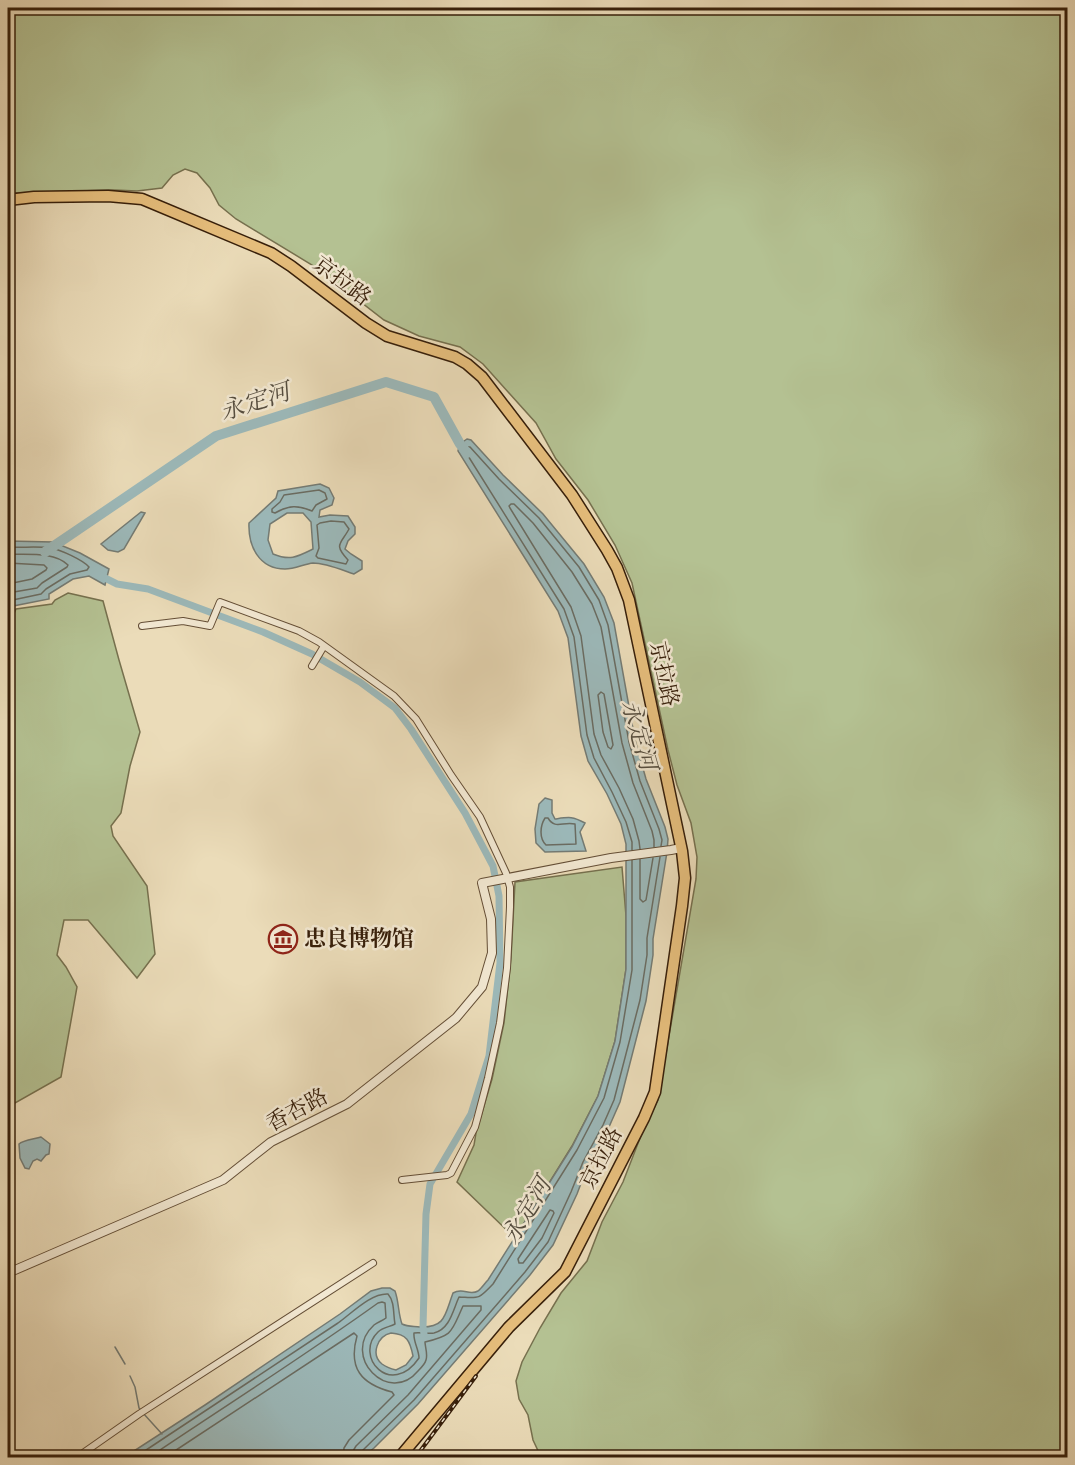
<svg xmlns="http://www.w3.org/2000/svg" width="1075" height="1465" viewBox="0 0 1075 1465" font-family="Cardo,'Noto Serif SC',serif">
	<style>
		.green { fill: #b4c192; stroke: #76704e; stroke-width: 1.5 }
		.water { fill: #9cb9ba; stroke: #747b74; stroke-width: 1.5; fill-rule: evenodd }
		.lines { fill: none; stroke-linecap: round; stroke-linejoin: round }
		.shore { stroke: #6a6c62; stroke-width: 1.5 }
		.stream { stroke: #747b74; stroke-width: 1.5 }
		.canal { stroke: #9cb9ba; stroke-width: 7 }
		.river { stroke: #9cb9ba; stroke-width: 10 }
		.minor-casing { stroke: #644e36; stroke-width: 8 }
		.tertiary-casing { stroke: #644e36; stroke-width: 10 }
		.trunk-casing { stroke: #371f0a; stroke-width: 13 }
		.minor { stroke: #f2e8d2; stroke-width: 6 }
		.tertiary { stroke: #f2e8d2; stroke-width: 8 }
		.trunk { stroke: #e6be7c; stroke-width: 10 }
		.rail-casing { stroke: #371f0a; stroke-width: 4 }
		.rail { stroke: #f2e8d2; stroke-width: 1.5; stroke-dasharray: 4.5; stroke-linecap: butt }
		.labels { text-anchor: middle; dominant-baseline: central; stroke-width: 5; stroke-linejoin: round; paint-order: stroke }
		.street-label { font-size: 22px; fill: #371f0a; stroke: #f2e8d2 }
		.poi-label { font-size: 22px; font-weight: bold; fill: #371f0a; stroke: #f2e8d2; text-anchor: start }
		.water-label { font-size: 24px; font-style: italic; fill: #554d3f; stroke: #f2e8d2 }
	</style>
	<rect width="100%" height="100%" fill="#ebdcb9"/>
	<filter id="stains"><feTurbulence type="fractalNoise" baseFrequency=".00333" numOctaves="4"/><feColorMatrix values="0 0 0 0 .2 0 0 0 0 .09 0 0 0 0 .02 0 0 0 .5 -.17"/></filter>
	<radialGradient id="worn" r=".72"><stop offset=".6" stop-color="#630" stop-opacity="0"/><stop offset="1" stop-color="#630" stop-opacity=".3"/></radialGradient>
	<!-- green -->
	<path class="green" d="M8,8h1059v1449h-526l-8,-17 -5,-25 -9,-16 -3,-18 6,-19 18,-34 21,-35 26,-32 15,-39 21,-40 19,-49 16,-33 38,-221 1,-22 -6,-34 -14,-38 -9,-35 -36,-167 -17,-38 -27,-45 -32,-41 -20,-36 -53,-59 -23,-17 -41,-11 -35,-16 -67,-52 -81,-49 -17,-14 -9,-17 -13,-15 -12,-4 -12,6 -11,13 -25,3 -23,-1 -106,3z
		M68,593l35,8 16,59 21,72 -10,34 -9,47 -10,13 2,10 34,50 8,68 -18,24 -49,-58h-24l-7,35 9,12 11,20 -16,90 -53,30v-480l8,-18 36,-5 3,-4z
		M622,867l4,49v53l-11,72 -17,55 -26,50 -57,92 -58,-56 17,-37 2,-12 16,-54 12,-56 7,-65 4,-76z"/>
	<!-- water -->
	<path class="water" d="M467,439l4,1 32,35 40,39 41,50 20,33 10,26 21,117 11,39 19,48 3,12 -1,13 -14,87v16l-7,46 -26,101 -11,25 -21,38 -11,29 -24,51 -23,30 -112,129 -44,44 -11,9 -240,1 82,-53 135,-91 31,-23 11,-3h8l5,3c4,11 3,22 7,33 6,3 12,2 18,3 26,1 25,-13 33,-34 10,-6 16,3 25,-2 4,-3 7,-8 10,-11l84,-133 26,-51 17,-55 11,-72v-125l-5,-20 -14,-30 -19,-33 -7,-25 -13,-98 -10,-27 -100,-160 2,-7zM391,1333c16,1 19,8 22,23l-7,9 -10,5c-4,-1 -10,-3 -14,-6 -12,-10 -4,-28 9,-31z
		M320,484l9,4 5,10 -2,7 -12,5 -1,7 11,-2 18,1 7,11v7l-7,7 -3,8 6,5 11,7v8l-8,5c-12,-4 -28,-11 -41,-11 -9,1 -18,6 -28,6 -26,0 -37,-23 -36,-46l27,-25 2,-7zM287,513h16l8,9 2,27c-16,8 -23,12 -40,5l-5,-14 2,-16z
		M141,512l4,1 -21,36 -6,3 -10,-2 -7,-6z
		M8,541l45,1 27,11 29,16 -4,16 -16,-9 -16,3 -24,15v5l-41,8z
		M545,798l7,2v13l3,6c14,-2 17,-3 30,4l-5,9 6,19 -41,1 -9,-9 -1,-14 4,-25z
		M41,1137l9,7 -1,10 -3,1 -5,6 -4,-2 -4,2 -4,8 -4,-1 -5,-10 -1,-14c4,-4 16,-5 22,-7z"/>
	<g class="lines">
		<!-- shore -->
		<path class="shore" d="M319,490l6,3 2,6 -11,6 -4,6c-14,-6 -23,-6 -37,2l-3,-1v-3l8,-7 4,-7z
			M331,521l13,1 5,7c-8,15 -16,15 -1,31l-2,4 -28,-6 -2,-2 3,-8 -2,-23 3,-2z
			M8,547c14,1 29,-1 43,1 10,2 32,12 38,19l-2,3 -17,4 -24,15 -5,5 -33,7
			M8,554c18,1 46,-3 60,11l-1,2 -25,16 -5,5 -29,5
			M8,563l36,2 3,3 -1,2 -14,9 -24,5
			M601,692l3,2 9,51 -2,4 -3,-2 -5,-15 -5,-37z
			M545,818h3c7,12 15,3 27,6l1,20 -30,1c-7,-7 -6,-19 -1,-27z
			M640,849l-1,-8 -6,-22 -14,-31 -18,-33 -7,-21 -13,-98 -10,-29 -61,-99 -1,-2 2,-2h3l19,19 39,49 20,32 9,23 21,116 11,40 19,48 2,9v7
			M632,850v-8l-6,-20 -14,-30 -18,-34 -7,-23 -13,-98 -10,-28 -99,-158v-3l1,-1h4l29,32 40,39 40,49 20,33 9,25 21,117 11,39 19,48 3,11 -1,6
			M640,859v40l3,3 3,-2 7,-42
			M550,1210l3,1 1,2 -12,25 -19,25h-4l-1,-4z
			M134,1458c68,-45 136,-90 204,-135 14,-10 33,-30 50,-29 7,8 5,20 7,30 -5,3 -12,3 -17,8 -25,24 13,67 41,26 0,-8 -6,-17 -5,-25 6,-1 14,1 20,0 16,-4 19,-23 25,-36 20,1 19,3 34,-13l84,-134 27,-52 16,-56 12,-72v-110
			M148,1458c77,-52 155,-101 230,-155l4,-1 3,1 1,15c-4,3 -8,4 -12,7 -34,31 15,81 44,46 3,-3 7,-7 8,-11 2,-6 -1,-13 -1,-18 29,-7 26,-10 38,-36h18v4l-73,85 -52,51 -3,5 -1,7
			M164,1458l190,-125 3,3c-9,32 4,48 35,56l2,3 -45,45 -5,8 -1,10
			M360,1458l2,-7 52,-51 111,-128 23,-30 23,-50 12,-30 20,-37 11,-25 26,-100 7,-45v-17l13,-81"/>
		<!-- stream -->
		<path class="stream" d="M115,1347l10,17
			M130,1376l5,11 4,21 1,1
			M143,1413l19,21"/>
		<!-- canal -->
		<path class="canal" d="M99,575l18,9 31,5 115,43 49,22 48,28 35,26 16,21 54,84 28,53 6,30 1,67 -11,93 -18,58 -41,70 -4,30 -3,113 1,7"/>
		<!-- river -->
		<path class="river" d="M45,552l171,-116 170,-54 48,15 26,47 7,9"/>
		<!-- minor casing -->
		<g class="minor-casing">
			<path id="minor" d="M142,626l41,-5 27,5 10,-24 79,29 20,11 75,54 22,23 35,56 29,42 26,56 4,14v20l-3,61 -7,55 -12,55 -10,38 -3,11 -24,46 -4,2 -45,5
				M312,666l12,-20
				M76,1458l63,-44 234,-151"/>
		</g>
		<!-- tertiary casing -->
		<g class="tertiary-casing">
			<path id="tertiary" d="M482,883l129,-25 60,-8 10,-2
				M8,1273l215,-93 48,-38 76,-38 109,-86 26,-31 10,-34 -1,-34 -9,-36"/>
		</g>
		<!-- trunk casing -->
		<g class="trunk-casing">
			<path id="trunk" d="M8,200l26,-3 74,-1 34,3 129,54 20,13 75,57 21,13 68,21 12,7 15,13 90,118 35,55 10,18 12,32 53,251 3,27 -3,28 -27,186 -11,26 -79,154 -56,55 -110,131"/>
		</g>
		<!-- minor -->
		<use href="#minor" class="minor"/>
		<!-- tertiary -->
		<use href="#tertiary" class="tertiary"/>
		<!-- trunk -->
		<use href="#trunk" class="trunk"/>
		<!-- rail casing -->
		<g class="rail-casing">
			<path id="rail" d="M415,1458l61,-82"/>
		</g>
		<!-- rail -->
		<use href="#rail" class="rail"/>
	</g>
	<!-- icons -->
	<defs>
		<g id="museum-ring" transform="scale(1.5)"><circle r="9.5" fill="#f2e8d2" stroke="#8f2418" stroke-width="1.5"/><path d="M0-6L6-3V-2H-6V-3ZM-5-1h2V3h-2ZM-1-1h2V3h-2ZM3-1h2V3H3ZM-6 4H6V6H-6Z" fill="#8f2418"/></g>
	</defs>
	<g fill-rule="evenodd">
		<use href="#museum-ring" x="283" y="939"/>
	</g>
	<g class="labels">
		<!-- street labels -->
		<g class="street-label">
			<text transform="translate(342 281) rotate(37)">京拉路</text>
			<text transform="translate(664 674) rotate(78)">京拉路</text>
			<text transform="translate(297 1110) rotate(-28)">香杏路</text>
			<text transform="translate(601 1158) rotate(-63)">京拉路</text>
		</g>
		<!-- poi labels -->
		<g class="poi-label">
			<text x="304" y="939">忠良博物馆</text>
		</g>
		<!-- water labels -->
		<g class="water-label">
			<text transform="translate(255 402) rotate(-18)">永定河</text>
			<text transform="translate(639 735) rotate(74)">永定河</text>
			<text transform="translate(527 1211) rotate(-59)">永定河</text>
		</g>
	</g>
	<!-- margin -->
	<rect width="1075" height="1465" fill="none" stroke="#ebdcb9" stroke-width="30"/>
	<rect x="9" y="9" width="1057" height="1447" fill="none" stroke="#371f0a" stroke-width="3"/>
	<rect x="15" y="15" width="1045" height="1435" fill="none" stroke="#371f0a" stroke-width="1.5"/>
	<rect width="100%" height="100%" filter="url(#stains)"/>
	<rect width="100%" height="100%" fill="url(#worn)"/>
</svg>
